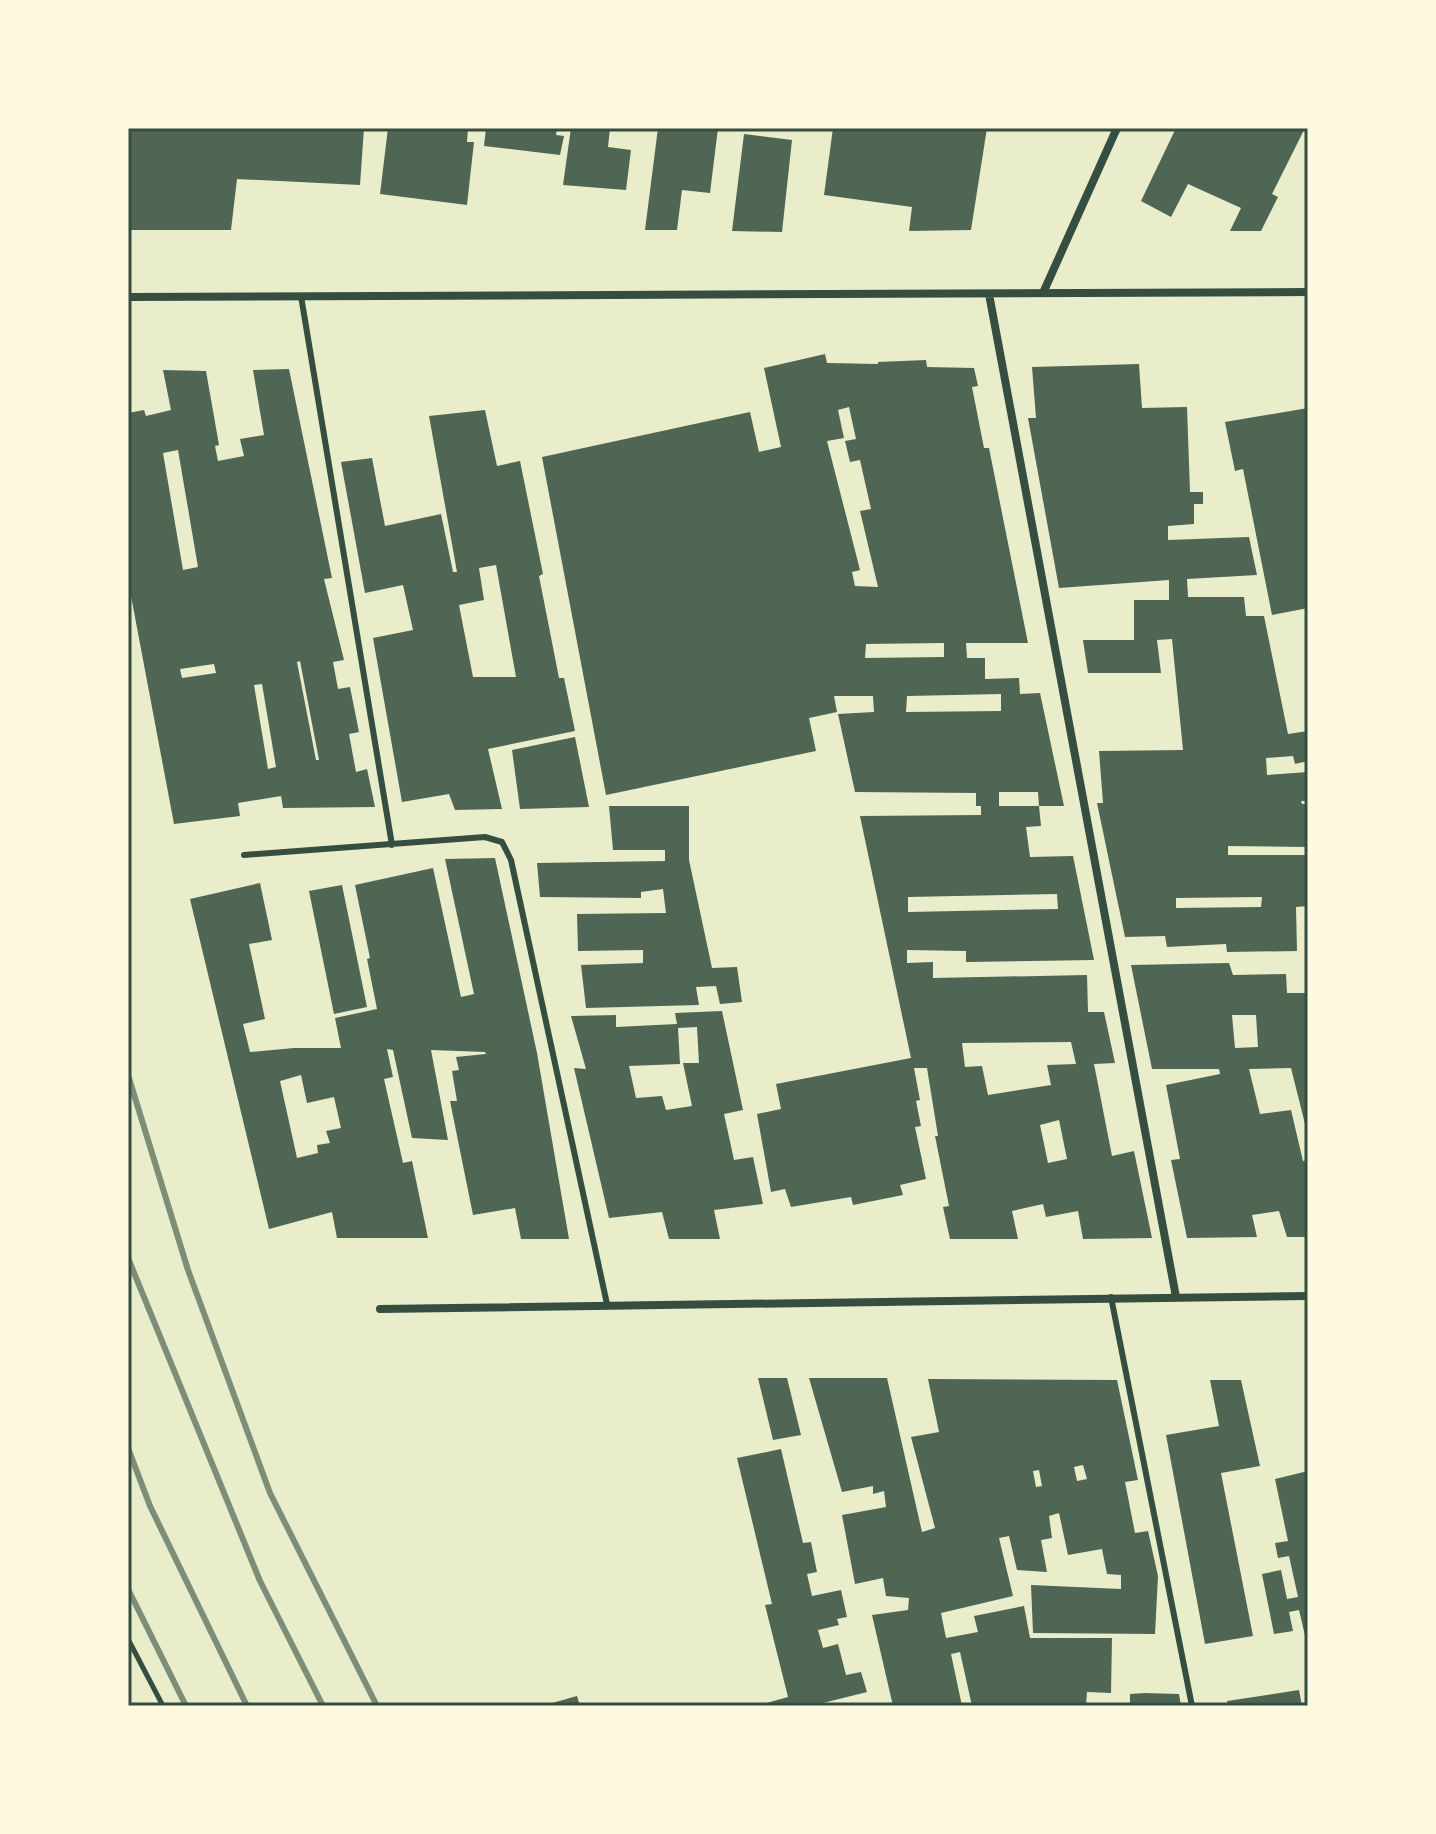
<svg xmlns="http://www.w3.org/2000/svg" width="1436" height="1834" viewBox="0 0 1436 1834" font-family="'Asap Condensed',sans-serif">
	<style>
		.building { fill: #4f6655; fill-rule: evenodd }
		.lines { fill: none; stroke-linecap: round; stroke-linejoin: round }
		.path { stroke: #344e41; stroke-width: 5 }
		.service { stroke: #344e41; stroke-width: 6 }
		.minor { stroke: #344e41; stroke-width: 8 }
		.rail { stroke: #7c8e77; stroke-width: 6 }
		.neatline { fill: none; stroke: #344e41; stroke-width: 3 }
	</style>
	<rect width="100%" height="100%" fill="#e9edc9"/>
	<!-- building -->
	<path class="building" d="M128,128h236l-4,57 -123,-6 -6,51h-103z
		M388,128h80l-1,14h7l-7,63 -87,-11z
		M486,128h71l-1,7 8,1 -4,19 -76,-9z
		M571,128h39l-2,19 23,3 -5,40 -63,-5z
		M658,128h60l-8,65 -28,-3 -5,40h-32z
		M833,128h154l-16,102 -62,1 3,-24 -88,-12z
		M1176,128h129l-33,66 6,3 -17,34h-31l11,-23 -53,-24 -17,33 -30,-16z
		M744,134l48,6 -10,92 -50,-1z
		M825,354l2,9 51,1v-2l48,-2 1,7 47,1 4,18 -6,1 12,61h5l39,195h-62l1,15h18v21l34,-1 1,16 20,-1 24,113h-25l-1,-14h-39v14h40l2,20 -15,1 4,30 43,-1 21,104 -128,2v-11l-59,-1v13l26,-1v16l154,-3 1,37h16l11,51 -21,1 18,92 22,-5 18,87 -69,1 -5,-28 -32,6 -3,-13 -31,7 6,28h-68l-7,-32 6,-1 -14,-70h3l-11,-68h-13l6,32 -4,1 5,25 -6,1 11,52 -26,6 3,10 -50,10 -2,-8 -60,10 -6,-18 -14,3 -14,-78 24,-5 -5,-25 135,-26 -51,-242 121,-1v-9h-5v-13l-121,-1 -17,-78 36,-2 -1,-16h-39l3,16 -28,6 7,33 -210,44 -64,-338 208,-45 9,40 22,-5 -17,-79zM849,407l7,32 -11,2 5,21 10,-2 11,49 -11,2 18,76 -23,-1 -3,-14 8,-2 -33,-129 17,-3 -6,-28zM944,643v14l-79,1 1,-14zM1001,694v17l-95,1 1,-16zM1057,894l1,15 -150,3v-15zM1071,1042l5,22 -29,1 4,20 -63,10 -6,-29 -17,1 -3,-24zM1059,1120l8,39 -19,4 -8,-38z
		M1139,364l3,44 45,-1 3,85h13v12h-9v20l-26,2v14l81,-3 8,38 -70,4 1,18h56l2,19h18l24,118 20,-3v30l-13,3 -2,-8 -27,2 1,17 41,-3v29h-7l1,3h6v43l-80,-1v9h80v51l-12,1 1,44 -70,1 -1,-8 -59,3 -2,-11 -40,1 -28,-134h6l-4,-52 84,-1 -11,-111 -15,1 4,33h-73l-5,-33h51v-40h35v-20l-110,8 -31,-170h8l-4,-51zM1262,897l-1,10 -85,1v-10z
		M289,369l43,209 -8,1 20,81 -11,2 5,27 12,-2 9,45 -10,2 7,38 11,-3 8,38 -92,1 -2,-12 -43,7 2,13 -66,8 -46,-244v-167l16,-3 2,6 25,-6 -8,-40 43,1 13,74 -4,1 3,15 26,-5 -4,-17 24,-4 -11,-65zM178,450l20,117 -15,3 -20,-117zM300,661l19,99h-3l-19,-98zM214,664l2,9 -34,5 -2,-9zM262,684l14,83 -8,2 -14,-84z
		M1308,408v200l-36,7 -29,-146 -8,2 -10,-49z
		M485,410l12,56 23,-5 23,113 -4,2 20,102h5l11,53 -87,18 14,60 -47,1 -6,-16 -47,8 -29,-164 40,-8 -10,-45 -38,8 -24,-131 31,-4 13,68 56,-12 12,58h4l-28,-156zM496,565l20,112h-43l-14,-72 25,-5 -5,-32z
		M575,737l14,70 -69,2 -8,-59z
		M609,806h80v54l23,108 25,-1 5,35 -22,2 -4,-18 -20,1 3,18 -113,3 -5,-43 62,-2v-13l-65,1 -1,-37 89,-1 -3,-24 -22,3v6l-101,-1 -3,-34 128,-2v-11h-52z
		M495,858l42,195 32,186h-48l-6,-31 -42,7 -23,-114h7l-5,-30 7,-1 -3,-13 30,-3 -1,-2 -54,-2 17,90 -36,-2 -19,-88 -6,-1 6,28 -9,2 19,84 9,-2 16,77h-91l-5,-26 -63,17 -79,-330 70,-16 12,57 -23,4 16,75 -22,5 7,28 44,-4h47l-6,-30 42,-9 -10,-50 3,-1 -15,-73 78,-17 28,129 13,-3 -29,-135zM301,1075l6,28 27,-6 7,31 -15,3 4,12 -13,2 1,8 -21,5 -17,-77z
		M342,885l25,122 -33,7 -25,-123z
		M1229,963l4,12 53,-1 1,19h21v143l-17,-68 -42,1 11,45 31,-4 12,51 5,-1v77h-21l-8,-26 -27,4 5,22 -70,1 -16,-78 9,-1 -14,-74 54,-11 -1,-5h-67l-21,-104zM1232,1015h24l2,32 -23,1z
		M722,1011l21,99 -19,4 10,46 19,-3 10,47 -49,6 6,29h-51l-7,-27 -53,6 -35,-150 12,1 -15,-53 45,-1v12l61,-3 -2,-11zM697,1027l2,36h-16l9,43 -26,4 -4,-14 -26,2 -7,-32 51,-2 -2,-36z
		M758,1378h29l14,57 -28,5z
		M809,1378h78l35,154 13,-4 -24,-91 28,-5 -11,-53 189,1 21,100 -13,2 10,51 13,-2 10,45 -3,58 -122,-1 -2,-48 90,4v-14l-14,-1 -5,-25 -34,6 -9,-42 -10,3 3,22 -11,2 6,32 -30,-2 -8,-34 -10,2 14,58 -72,17 5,25 32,-6 -4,-16 50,-10 6,32h82l-1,55 -24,-1 -1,14h-114l-12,-54 -9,2 11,52h-69l-21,-91 36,-5 1,-12 -23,-2 -3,-18 -28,6 -13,-69 44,-8 -2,-16 -11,3v-8l-31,6zM1083,1465l4,14 -10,2 -3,-14zM1039,1470l3,16 -6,1 -3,-16z
		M1210,1380h31l19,86 -39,7 32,163 -48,8 -39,-209 53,-9z
		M781,1449l22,94 8,-1 6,30 -10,2 5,22 29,-6 6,27 -10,2 2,6 -21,5 5,18 15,-4 8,31 15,-3 6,20 -56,14 -52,-1 29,-8 -23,-92 7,-1 -35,-146z
		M1308,1471v173h-1l-8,-34 -10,2 4,19 -19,3 -12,-60 19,-4 6,29 11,-2 -9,-41 -11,2 -3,-15 13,-2 -13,-62z
		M1299,1690l3,16h-74l-1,-5z
		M1145,1693l34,1 2,12h-51v-12z
		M577,1696l3,10h-35v-1z"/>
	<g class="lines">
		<!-- path -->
		<path class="path" d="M128,1639l35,67"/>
		<!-- service -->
		<path class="service" d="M301,296l91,549
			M244,855l241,-18 17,5 9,18 96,444
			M1111,1297l81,409"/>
		<!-- minor -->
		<path class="minor" d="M1043,293l74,-165
			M989,294l187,1003
			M128,297l1180,-5
			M380,1309l928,-13"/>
		<!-- rail -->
		<path class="rail" d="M128,1075l60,195 82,223 107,213
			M128,1258l132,323 63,125
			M128,1448l22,58 97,200
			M128,1589l58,117"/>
	</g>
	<!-- border -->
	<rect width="1436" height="1834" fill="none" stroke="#fefae0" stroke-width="260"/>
	<rect x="130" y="130" width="1176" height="1574" class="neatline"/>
</svg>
